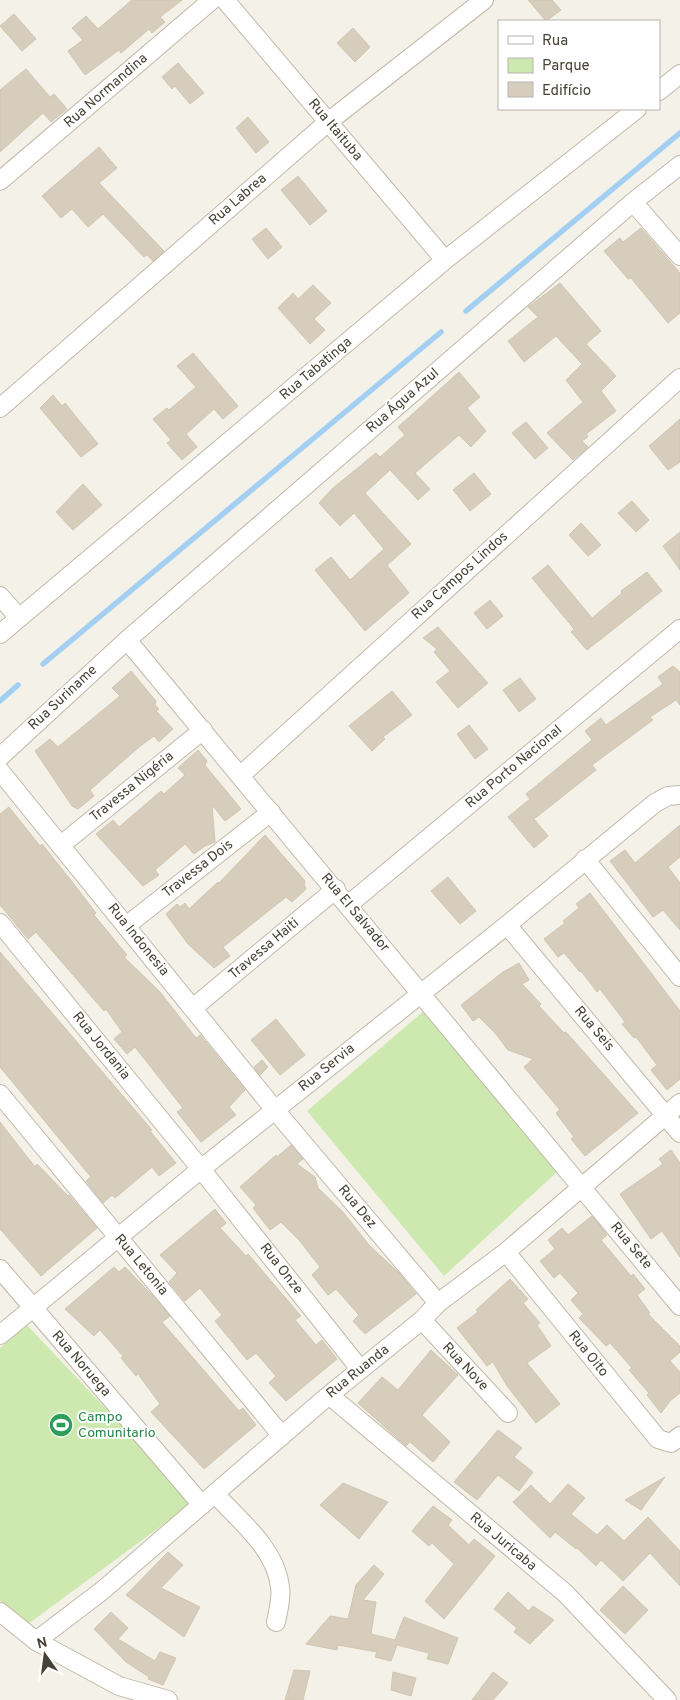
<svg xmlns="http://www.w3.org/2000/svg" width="680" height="1700" viewBox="0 0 680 1700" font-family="Overpass,sans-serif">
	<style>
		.green { fill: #cde9b0 }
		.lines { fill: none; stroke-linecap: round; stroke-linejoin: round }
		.stream { stroke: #a3cff2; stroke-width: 5.5 }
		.building { fill: #d6cdbd; stroke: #d1c5b0 }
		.minor-casing { stroke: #c0b9aa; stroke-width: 20 }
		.minor { stroke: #fff; stroke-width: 18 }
		.labels { text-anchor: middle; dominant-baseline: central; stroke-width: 4; stroke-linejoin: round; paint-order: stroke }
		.street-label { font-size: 14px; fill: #484236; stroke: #fff }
		.leisure-label { font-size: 14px; fill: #27864d; stroke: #fff; text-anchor: start }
	</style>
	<rect width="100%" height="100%" fill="#f4f1e8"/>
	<!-- green -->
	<path class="green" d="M425,1010l133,161 -114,105 -137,-165z
		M27,1325l167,177 -166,122 -28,-23v-253z"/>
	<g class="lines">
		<!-- stream -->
		<path class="stream" d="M466,311l214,-178
			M43,664l398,-332
			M0,701l18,-16"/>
	</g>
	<!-- building -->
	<path class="building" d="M132,0h50l-22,17 5,5 -13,11 -3,-4 -28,24 -2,-3 -34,25 -17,-24 15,-11 -11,-12 14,-12 12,13z
		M528,0h24l9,10 -15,11z
		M14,14l22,25 -14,12 -22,-25z
		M353,28l17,19 -15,15 -18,-19z
		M178,63l26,30 -14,11 -15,-18 -3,3 -10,-12z
		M26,69l24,28 4,-3 13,15 -16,13 -8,-9 -43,39v-62z
		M248,117l21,25 -13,11 -20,-25z
		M99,147l18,21 -18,15 65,68 -11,10 -6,-6 -3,2 -41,-43 -15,13 -16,-18 -11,9 -19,-22z
		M298,176l29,35 -17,14 -29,-35z
		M266,228l16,19 -14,12 -16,-20z
		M641,228l39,45v40l-12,10 -37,-45 -3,1 -24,-28 16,-13 3,4z
		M560,283l41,48 -15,13 30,32 -15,15 15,20 -30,23 2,3 -6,4 6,6 -15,13 -26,-27 36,-31 -17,-22 16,-16 -26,-28 -32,26 -16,-21 30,-24 -10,-10z
		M313,285l18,18 -17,16 11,11 -15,14 -32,-36 15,-15 5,6z
		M193,353l45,53 -15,13 -9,-10 -28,25 11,13 -15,13 -15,-17 4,-3 -18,-21 14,-11 2,2 27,-23 -19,-21z
		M459,372l21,25 -13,11 19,23 -15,16 -12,-12 -44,38 15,16 -12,11 -28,-30 -25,23 46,51 -24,21 22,28 -44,38 -50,-61 16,-13 19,23 34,-31 -30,-36 -14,13 -21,-23 14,-15 43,-35 4,4 25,-22 -7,-8z
		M53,395l9,11 3,-3 33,41 -17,13 -41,-49z
		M680,419v43l-12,8 -19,-24z
		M526,422l22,26 -13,11 -23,-26z
		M474,473l17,21 -21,17 -17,-21z
		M83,484l19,21 -29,25 -17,-18z
		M632,501l17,19 -13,12 -18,-19z
		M581,523l20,22 -13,11 -19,-21z
		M680,532v38l-17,-24z
		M548,565l44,53 30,-25 -1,-2 26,-19 15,19 -75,59 -16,-18 3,-3 -42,-51z
		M490,600l13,16 -16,13 -13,-16z
		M438,627l50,56 -30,25 -22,-26 14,-11 -16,-19 3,-3 -14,-11z
		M673,666l7,6v33l-4,-5 -26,17 3,3 -61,45 4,5 -62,49 14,17 -14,12 -26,-31 22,-18 -4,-5 66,-54 -7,-9 16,-13 5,7 57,-41 -5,-7z
		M131,671l25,30 -1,4 4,4 -3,2 17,18 -14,13 -5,-6 -15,11 -49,43 4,6 -16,13 -6,-3 -37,-55 15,-12 8,8 62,-51 -8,-8z
		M520,678l16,21 -17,13 -16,-22z
		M392,691l20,24 -29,22 2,2 -13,12 -23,-25z
		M469,725l19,24 -13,10 -18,-25z
		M198,750l9,11 -2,4 3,4 33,40 -16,12 -13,-16 3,37 -10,4 -11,8 -9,-10 -30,26 4,5 -16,11 -47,-52 17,-14 6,7 42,-36 3,3 21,-19 -7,-7z
		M9,807l31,39 2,-2 31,39 23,30 -2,2 33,40 -3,2 36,35 36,46 4,-3 45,55 -16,17 7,8 -35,27 -24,-30 6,-4 -48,-61 -8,7 -13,-15 8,-7 -16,-23 -2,2 -68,-79 -8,7 -28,-34v-91z
		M680,825v32l-12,10 12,16v47l-17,-20 -10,7 -43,-56 15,-11 10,13z
		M265,835l40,46 -1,3 2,5 -14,13 -6,-5 -63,50 7,9 -16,12 -26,-24 -22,-30 11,-10 3,3 5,-4 4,6 29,-27v2z
		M448,877l28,34 -16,13 -29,-33z
		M590,893l90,118v68l-13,11 -16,-20 6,-5 -21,-28 -2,1 -12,-14 3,-2 -25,-33 -3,3 -16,-21 -1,1 -16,-19 -6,4 -14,-18 21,-16 -2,-2 16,-13 -3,-4z
		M0,952l152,178 -2,1 26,32 -17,13 -7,-9 -37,31 -3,-3 -9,8 -17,-22 5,-4 -91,-110z
		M519,963l10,17 -7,4 19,20 -2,2 25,27 2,-1 72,81 -53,43 -14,-17 3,-2 -18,-24 4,-3 -36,-43 9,-8 -25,-9 -13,-17 -16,-16 -6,4 -12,-16 42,-33z
		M276,1019l29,36 -25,20 -29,-35z
		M262,1060l6,7 -8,8 -6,-8z
		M0,1122l35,45 2,-3 31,32 1,-1 28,33 -56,48 -41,-47z
		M291,1145l12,14 -6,5 18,13 3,11 25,24 26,33 30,28 17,21 -51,40 -12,-13 6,-6 -23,-26 -8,6 -16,-20 8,-8 -21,-27 -18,-18 -11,8 -17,-22 3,-3 -16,-18 36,-32 1,2z
		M671,1150l9,13v94l-18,-26 -11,8 -31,-45 43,-30 -4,-5z
		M215,1209l11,14 -6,5 26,28 2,-2 53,62 -6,4 21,25 6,-5 15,19 -51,42 -17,-18 7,-7 -20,-23 -9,7 -32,-39 7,-6 -22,-27 -15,13 -16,-19 8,-9 -17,-18z
		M592,1216l15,19 -6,5 30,36 2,-2 12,15 -8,6 13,18 -2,1 32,32v6l-10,9 10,11v21l-10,8 -9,12 -14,-18 2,-2 -20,-23 3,-2 -22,-25 -4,3 -27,-28 4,-4 -12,-14 7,-7 -18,-20 -6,5 -14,-17 15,-12 -7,-9 14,-12 6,7z
		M114,1267l5,5 6,-5 26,27 19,22 -8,6 77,89 4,-3 13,17 -52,44 -53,-57 9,-8 -22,-30 -2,2 -15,-18 2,-2 -23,-26 -6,6 -29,-27z
		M510,1279l18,20 -5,4 17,20 -3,2 14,21 -24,17 33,41 -24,19 -29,-37 -14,-24 -6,4 -30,-38 21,-16 -2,-2z
		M431,1350l27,25 -36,40 28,27 -17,20 -23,-20 -4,4 -48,-43 24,-26 16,13z
		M498,1430l24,18 -8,9 19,15 -14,19 -21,-16 -21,25 -23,-18z
		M665,1477l-24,33 -16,-10z
		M343,1483l45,19 -29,37 -39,-34z
		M568,1484l17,14 -14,16 26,21 10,-10 17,16 24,-24 32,34v35l-30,-33 -27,28 -22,-21 -5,6 -19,-18 -1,1 -21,-17 -5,6 -37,-36 18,-17 19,19z
		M433,1506l19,14 -4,5 21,20 5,-6 21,17 -51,63 -19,-18 29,-37 -22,-21 -3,3 -17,-15z
		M168,1552l15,13 -22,23 39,19 -16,30 -58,-42z
		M374,1565l10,9 -21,26 13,2 -5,32 24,6 9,-23 54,21 -10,26 -21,-5 2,-6 -32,-8 -6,16 -16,-4 2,-5 -39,-7 -1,5 -31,-6 24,-28 18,3 8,-34z
		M623,1586l25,24 -23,24 -25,-24z
		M508,1592l21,19 4,-5 21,14 -24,24 -16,-12 3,-4 -23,-19z
		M111,1612l17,16 -10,11 37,22 5,-9 16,6 -13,27 -15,-6 1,-2 -23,-15 -32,-33z
		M294,1670l16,1 -7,29h-18z
		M393,1672l23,6 -5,18 -20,-6z
		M493,1672l15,11 -15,17h-21z"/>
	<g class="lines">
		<!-- minor casing -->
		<g class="minor-casing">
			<path id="minor" d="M225,0l220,260
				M659,91l21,-17
				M0,181l212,-181
				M633,202l47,54
				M0,408l328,-286 156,-122
				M0,596l19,22
				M0,634l445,-374 192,-151
				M127,640l553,666
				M0,757l127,-117 506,-438 47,-37
				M0,771l275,339 163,193
				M241,775l439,-397
				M61,845l142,-115
				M585,859l95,118
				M348,905l332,-276
				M0,923l201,246 159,200
				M507,925l173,208
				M126,926l145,-114
				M193,1008l143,-119
				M0,1094l282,342
				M506,1252l152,187 13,4 9,-7
				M0,1269l202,236
				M422,1320l86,93
				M0,1335l201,-166 306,-244 148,-122 13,-7 12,-1
				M329,1395l236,198 102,107
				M215,1494c25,27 61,55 65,93 2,11 -2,24 -4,35
				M0,1612l36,29 83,45 49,14
				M36,1641l67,-51 226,-195 93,-75 16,-17 68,-51 174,-149"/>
		</g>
		<!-- minor -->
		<use href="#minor" class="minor"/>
	</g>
	<!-- icons -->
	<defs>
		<g id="stadium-disc" transform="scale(1.25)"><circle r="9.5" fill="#2e9e5b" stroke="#fff"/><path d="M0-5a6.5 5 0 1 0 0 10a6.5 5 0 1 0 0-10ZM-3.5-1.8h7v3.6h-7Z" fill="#fff"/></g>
	</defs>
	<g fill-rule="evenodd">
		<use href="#stadium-disc" x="61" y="1425"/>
	</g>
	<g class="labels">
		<!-- street labels -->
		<g class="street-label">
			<text transform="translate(106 91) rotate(-41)">Rua Normandina</text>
			<text transform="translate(335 130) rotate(50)">Rua Itaituba</text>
			<text transform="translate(238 200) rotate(-41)">Rua Labrea</text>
			<text transform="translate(316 369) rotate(-40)">Rua Tabatinga</text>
			<text transform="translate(403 401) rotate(-41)">Rua Água Azul</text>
			<text transform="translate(460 576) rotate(-42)">Rua Campos Lindos</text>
			<text transform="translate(63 698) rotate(-43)">Rua Suriname</text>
			<text transform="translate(514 767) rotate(-40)">Rua Porto Nacional</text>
			<text transform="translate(132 787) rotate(-39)">Travessa Nigéria</text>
			<text transform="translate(198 869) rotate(-38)">Travessa Dois</text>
			<text transform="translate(355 913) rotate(50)">Rua El Salvador</text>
			<text transform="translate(138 940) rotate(51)">Rua Indonesia</text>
			<text transform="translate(264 949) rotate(-40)">Travessa Haiti</text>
			<text transform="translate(594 1029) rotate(50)">Rua Seis</text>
			<text transform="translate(101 1046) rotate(51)">Rua Jordania</text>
			<text transform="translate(327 1068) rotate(-39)">Rua Servia</text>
			<text transform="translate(357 1207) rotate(50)">Rua Dez</text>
			<text transform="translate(631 1246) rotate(50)">Rua Sete</text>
			<text transform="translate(141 1265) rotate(50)">Rua Letonia</text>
			<text transform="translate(281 1269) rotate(52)">Rua Onze</text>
			<text transform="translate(588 1354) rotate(51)">Rua Oito</text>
			<text transform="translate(81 1364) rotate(49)">Rua Noruega</text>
			<text transform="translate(465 1367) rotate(47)">Rua Nove</text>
			<text transform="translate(358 1372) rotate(-39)">Rua Ruanda</text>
			<text transform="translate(503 1542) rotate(40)">Rua Juricaba</text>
		</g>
		<!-- leisure labels -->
		<g class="leisure-label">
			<text x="78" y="1417">Campo<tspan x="78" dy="16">Comunitario</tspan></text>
		</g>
	</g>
	<!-- legend -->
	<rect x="498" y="20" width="162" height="90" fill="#ffffff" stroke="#b6b3af"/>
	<rect x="508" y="36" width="25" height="8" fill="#ffffff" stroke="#b6b3af"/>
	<text x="542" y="45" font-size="15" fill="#484236">Rua</text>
	<rect x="508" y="58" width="25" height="15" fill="#cde9b0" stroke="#b6b3af"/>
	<text x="542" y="70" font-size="15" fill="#484236">Parque</text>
	<rect x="508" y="82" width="25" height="15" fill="#d6cdbd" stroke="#b6b3af"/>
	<text x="542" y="95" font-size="15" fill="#484236">Edifício</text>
	<!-- north arrow -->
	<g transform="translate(45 1655) rotate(346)" stroke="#ffffff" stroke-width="4" paint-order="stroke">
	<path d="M0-4L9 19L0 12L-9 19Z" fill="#484236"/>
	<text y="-8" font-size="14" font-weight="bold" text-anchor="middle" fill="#484236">N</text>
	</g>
</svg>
